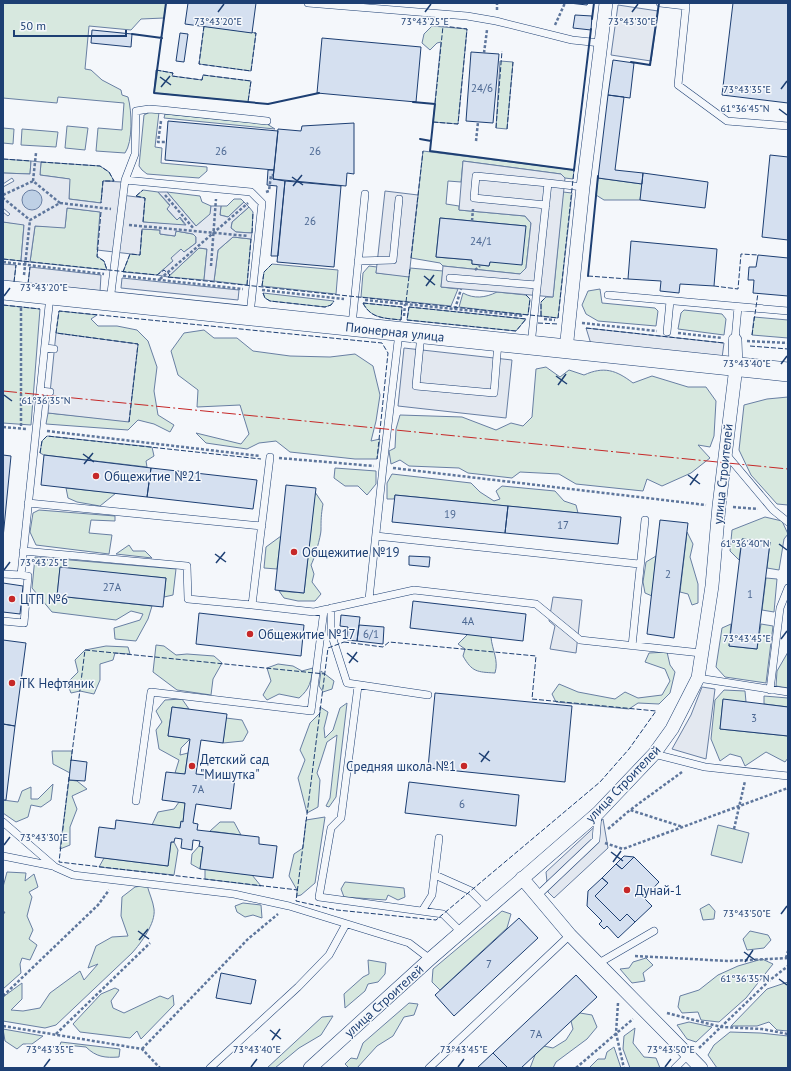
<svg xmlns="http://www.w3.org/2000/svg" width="791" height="1071" viewBox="0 0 791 1071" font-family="'PT Sans',sans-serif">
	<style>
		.green { fill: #d7e8df; stroke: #687fa3; fill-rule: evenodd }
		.parking { fill: #e3e8f0; stroke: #687fa3 }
		.water { fill: #bed0e5; stroke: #687fa3 }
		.building { fill: #d5e0f0; stroke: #1d3f73 }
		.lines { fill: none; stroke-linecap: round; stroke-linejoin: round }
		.service-casing { stroke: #1d3f73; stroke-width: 8 }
		.minor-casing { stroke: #1d3f73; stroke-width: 14 }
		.secondary-casing { stroke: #1d3f73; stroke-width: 20 }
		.path { stroke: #5e769c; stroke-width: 2.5; stroke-dasharray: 3 2; stroke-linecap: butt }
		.service { stroke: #f4f7fb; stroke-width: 7 }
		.minor { stroke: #f4f7fb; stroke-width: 13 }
		.secondary { stroke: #f4f7fb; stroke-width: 19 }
		.fence { stroke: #1d3f73; stroke-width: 1; stroke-dasharray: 5 2; stroke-linecap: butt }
		.wall { stroke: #1d3f73; stroke-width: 2 }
		.power { stroke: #c62828; stroke-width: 1; stroke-dasharray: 14 3 2 3; stroke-linecap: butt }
		.ticks { fill: none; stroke: #1d3f73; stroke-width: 1.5 }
		.poi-dot { fill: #c62828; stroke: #f4f7fb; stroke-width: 1.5 }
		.labels { text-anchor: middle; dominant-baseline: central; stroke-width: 3; stroke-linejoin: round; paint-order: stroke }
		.number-label { font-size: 11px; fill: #4b6792 }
		.street-label { font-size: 13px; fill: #1d3f73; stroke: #f4f7fb }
		.poi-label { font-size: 13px; fill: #1d3f73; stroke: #f4f7fb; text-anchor: start }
		.ticks-label { font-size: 10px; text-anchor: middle; fill: #1d3f73; stroke: #f4f7fb; stroke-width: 3; stroke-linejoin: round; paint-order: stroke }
	</style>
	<rect width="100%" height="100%" fill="#f4f7fb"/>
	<!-- green -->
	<path class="green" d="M3,3h163l-2,15 -23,1 -10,11 -42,-4 -4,43 6,1 11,10 19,10 1,5 6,2c4,14 5,45 -3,56l-29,-2 2,-23 24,2 2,-27 -66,-6 -1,6 -54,-5z
		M204,26l52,7 -5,38 -52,-7z
		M432,26l35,3 -9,95 -25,-2 8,-80 -4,1 -7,7 -8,-7 2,-9z
		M500,61l13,1 -6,67 -11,-1z
		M156,70l17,3 -1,3 30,4 1,-5 48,6 -3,21 -94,-9z
		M150,112h9l-4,35 7,1 -1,15 46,4v4l-8,7 -52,-4 -5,-4 -3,-4 5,-51z
		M165,114l102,10 8,5 -111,-11z
		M67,126l21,2 -3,22 -20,-2z
		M3,128l11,1 -1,15 -10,-1z
		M22,129l36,3 -2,15 -35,-2z
		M423,151l151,19 -1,9 -8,-1 -4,-4 -98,-13 -2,21 -13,-1 -2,23 13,2v4l66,6 6,7 -5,45 -6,6 -77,-8 -3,-3 -29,-5zM440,218l86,8 -36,36 -1,4 -17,-2v-4l-36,-3z
		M3,159l28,2 -1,13 -27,-1z
		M41,162l59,4 9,6 5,9h-11l-2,22 -32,-4v-20l-29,-4z
		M598,178l44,6 -2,16h-36l-8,-5z
		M143,190l15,2 12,14 -3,3 10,11 2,-3 7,9 -43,-4 2,-24 -9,-2z
		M167,192l33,4 2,6 9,4v8l-15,12z
		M563,192l9,1 -14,125 -17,-2v-14l5,-5h7z
		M234,199h7l3,3 -16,15 -8,-2 1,-9h6z
		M249,207l4,5 -1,21 -16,-1 -5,-4 1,-6z
		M67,208l34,4 -4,44 7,5 3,9 -77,-8 5,-36 30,1z
		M3,222l21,2 -3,37 -18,-2z
		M142,229l18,1v4l15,2 1,-5 17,3 3,3v6l-12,9 -3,-3 -8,12 -16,14 -34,-3 7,-18h10z
		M233,237l18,2 -4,46 -33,-4 4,-31z
		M199,248l8,1 -3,31 -36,-3z
		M272,264l66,6 -2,24 -74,-8 2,-14z
		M369,266l8,1 -1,6 33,3 1,-8 33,3 -2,16 17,2 -7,17 -90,-9 2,-24z
		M600,289l2,14 53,5 3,3 -2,15 -58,-5 -12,-7 -4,-9 6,-14z
		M497,292l29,3 4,4 -2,16 -69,-8 4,-14c11,6 22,5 34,-1z
		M263,293l71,8 -3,4 -6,2 -55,-6 -5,-3z
		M363,303l39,4 -1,13c-16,-2 -30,-1 -38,-17z
		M3,305l37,4 -9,116 -28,-2z
		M409,307l117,12 -10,12 -109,-11z
		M684,310l38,4 4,5 -2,16 -46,-6 3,-16z
		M59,311l38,4 -6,4 7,7h19l20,4 11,11 9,26 -3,24 4,24 16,10 -4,7 -16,-8 -16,-4 -10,10 -82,-6 2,-11 81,8 9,-77 -82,-11z
		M754,317l34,3v18l-36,-3z
		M204,330l10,8h23l16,13 37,5 40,1 25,-3 18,12 7,29 -4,26 -5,20 9,-2 -3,20h-22l-65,-7 -14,-11 -17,2 -12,6 -41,-6 -10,-10 45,11 8,-10 -9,-29 -43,2 1,-17 -20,-15 -7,-24 13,-18z
		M546,367l14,10 9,-7 15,5c20,-9 32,-5 49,8l19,-7 36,11h18l10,14 -2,35 -4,11 -12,-2 12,13 -19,15 -29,13 -15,-7 -4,12 -67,-7 -17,-10 -39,-2 -8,6 -44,-5 -9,-5 -50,-2 -9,-6 -9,4 -2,-13 6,-3 1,-19 4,-14 62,2 34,13 15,-7 12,3 9,-9 4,-48z
		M788,397v108l-11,-1 -26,-29 -12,-25 5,-45 23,-6z
		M47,436l105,11 2,9 -8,5 1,6 -103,-12 -4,-2 2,-12z
		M335,468l41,3v13l-9,11 -9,-9h-13l-11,-8z
		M392,474l79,9 9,9 14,9 6,-2 -4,-8 6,-5 53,5 9,10 12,4 2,8 -183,-18 -1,4h-7v-16z
		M66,488l50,5 -16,13 -23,-4 -9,-4z
		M315,492l8,12c-2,11 -2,16 -2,26 0,6 -7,30 -10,35l3,9 -2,8 9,12 -6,7h-17l-14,-3 -5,-7 25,2z
		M39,510l76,6v5l-24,-1 -2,13 23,2 -3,19 -73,-9 -6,-13 3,-19z
		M765,517l17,4 6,13 -4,5 -5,31 -12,-2 3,-26 -28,-3 -3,21 -9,-9 2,-21z
		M687,532l6,12 -3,13 8,27v19l-6,2 -4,-11 -8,-2z
		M281,536l-4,33 -13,-1 2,-21z
		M129,545l4,6h12l7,7 -36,-4z
		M656,556l-4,40 -7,-3 -2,-11 3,-20z
		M35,557l141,12 -3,26 -9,2 2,-19 -106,-10 -3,28 95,10 -4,13 -12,22 -21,-2 -1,-11 26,-8 3,-6 -12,-3 -15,9 -64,-8 -20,-24z
		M766,578l11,1 -3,33 -12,-2z
		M731,624l-2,22 28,3 4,-25 12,2 -7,57 -41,-6 -9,-10 6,-39z
		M468,634l23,3c1,13 8,23 4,36 -18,-1 -23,-1 -32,-17l2,-7 -7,-5z
		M156,645l8,1 12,9 11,-1 27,2 8,7 -9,16 -2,16 -34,-5 -24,-18z
		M106,646l22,1 2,7 -15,-1 -2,7 -13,4v16l-6,14 -14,-3 -9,2 -4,-10 11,-11 -3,-12 10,-10z
		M667,652l3,13 5,7 -5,21 -11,11 -21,-1 -9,6 -73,-7 -4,-8 7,-10 19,8 37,7 10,-7 13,6 24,-3 8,-14 -5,-12 -20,-7 4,-9z
		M788,652v36l-12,-2 1,-15z
		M278,664l15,2 9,5 11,-3c-2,13 -3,21 -14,30l-20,-4 -12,6 -4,-5 8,-14 -4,-13z
		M321,671l13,10 -2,8 -9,3 -4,-6z
		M724,690l21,1 1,11 -23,-2 -3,29 68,7v22l-3,4 -19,-10 -21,14 -4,-9 -11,-3 -10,7 -9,-22 4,-39z
		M764,696l24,2v9l-24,-3z
		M182,699l7,10 -17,-2 -4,29 22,3 -9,9 -1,7 8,-2 -3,21 -10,-1 4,-13 -20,-11 -3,-19 6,-8 -6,-11 9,-11z
		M347,703l-11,94 -7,10 -3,-1 4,-8 7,-63 -10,7 -10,31 3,7 -2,27 -11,6 -9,-35 7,-18 -5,-10 10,-27 10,-10v-6l8,5 -4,16 1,10 8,-8 7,-22z
		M226,718l16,2 6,12 -5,9 -20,2z
		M52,751h20l-2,22 -17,-9z
		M69,780l8,1 10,8 -15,7 5,13 -7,18v18l-10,4z
		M53,784l-2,16 -10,7 -10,-2 -3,12 -12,5 -13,-9v-13l15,2 4,-11 9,-4v12h7z
		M179,802l6,1 -2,19h-2l-1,6 -28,-3 6,-13 16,-3z
		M325,817l-10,66 -14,12 -4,1v-6l-8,-14 5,-22 9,-6 3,-28z
		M220,822h14l7,13 -31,-4z
		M718,825l31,8 -7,30 -31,-8z
		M171,842h3l4,8 -4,25 -75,-8 5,-9 64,8z
		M199,846l4,1 -3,22 -9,-5 1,-10z
		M205,869l47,6 9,11 -56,-7z
		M7,872l19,1 -1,8 9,-7 4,13 -9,5 3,5 -5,19 6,14 -4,9 8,6 -7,15 -8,-2 -2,6 1,9 -18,16v-74l2,-3h-2v-25z
		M345,882l59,6 1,9 -7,3 -10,-5 -2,5 -42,-3 -3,-8z
		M147,885c2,8 6,16 7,24 2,14 -13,34 -22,44l-76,72 -11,3 -42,-7v-24l19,-14v16l-11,11 12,1 17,-3 10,-15 30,-22 4,9 14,-16 -10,4 8,-22 16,-9 16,-1 -7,-20 1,-19 13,-10z
		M243,903l18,2 1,13 -9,-3 -8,2 -8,-5 -2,-6z
		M709,904l6,7 -1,8 -11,1 -3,-11z
		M502,911l9,3 -4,14 -67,62 -8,-8 1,-13z
		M750,931l18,4 3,5 -7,8 -17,2 -4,-11z
		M646,958l7,7 -10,8 2,8 -13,2 -12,-14 9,-1 4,-6z
		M762,959l11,5 -27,34 -27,24 -18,-2 -3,-8 -16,1 -4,-6 2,-11 19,-6 19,-15 20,-9z
		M368,960l18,3 -1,11 -7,8 -10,2 -3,7 -20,17 -1,-14 19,-17 6,-3z
		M788,982v49l-11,-1 -8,-8 -12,4h-26l36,-37z
		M115,988l4,2 -8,11 2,7 11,5 36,-17 8,3 5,-4 1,10 -33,34 -4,-8 -7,7 -50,-6 -7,-8 28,-30z
		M409,1003l9,1 -4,11 -10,2 -11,19 -16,10 -20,22h-8l-4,-4 6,-6 6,1 6,-16z
		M580,1013l12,2 5,12 -10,12 -31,23 -3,6h-23l5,-13 9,-9 9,2 13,-8 7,-11 -2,-8z
		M333,1016l-12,19 -22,13 -24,20h-8l55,-51z
		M689,1022l23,5 -16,15 -9,-3 -10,-14z
		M635,1028l-2,15 11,14 12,1 4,10h-30l-7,-19 1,-13z
		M3,1029l40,7 -11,8h-9l-6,5 -12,-8z
		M730,1032l30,1 28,3v32h-71l-9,-13 6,-10z
		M61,1042l59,7 -1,8c-14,1 -23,0 -33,-10l-20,-2 -3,4 -4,-1z
		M614,1047l7,21h-32l9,-9h7l2,-7z"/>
	<!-- parking -->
	<path class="parking" d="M618,5l40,6 -7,50 -40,-6z
		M31,161l10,1 -1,13 30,4 -1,20 32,4 2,-22 19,1 -1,13 24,3 -2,24 43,3 -6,-8 -3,3 -10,-11 3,-4 -12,-13h9l29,34 14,-12 1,-8h10l-1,9 8,2 16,-15 5,5 -17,15 -1,6 5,4 16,1 -1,6 -18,-2 -15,13 -4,31 -10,-1 3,-31 -8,-1 -31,29 -11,-2 16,-14 -2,-3 10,-9 3,3 12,-9v-6l-3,-3 -17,-3 -1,5 -15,-2v-4l-18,-1 -2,26 -43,-5 3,-38 -33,-4 -2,20 -30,-2 -5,36 -9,-1 3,-36 -21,-3v-10l5,4 2,-2 -7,-6v-21l11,-6 -2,-3 -9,6v-11l27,1z
		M463,161l98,13 4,4 -12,119 -112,-10 2,-21 77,8 6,-6 5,-45 -6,-7 -66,-6z
		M385,191l33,4 -9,82 -33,-4z
		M3,264l13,1 -2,17 -11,-1z
		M30,267l71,8 -1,17 -72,-8z
		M122,278l117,12 -1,10 -117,-12z
		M586,328l138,15 -2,15 -131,-14z
		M56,333l82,11 -9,78 -81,-9z
		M404,348l108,12 -6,58 -108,-12z
		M553,597l29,3 -6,53 -26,-4 5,-23 -6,-5z
		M702,687l13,2 -9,70 -34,-10 19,-34z
		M603,819l5,29 -54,50 -6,-6 -2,-20z"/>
	<!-- water -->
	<path class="water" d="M22 200a10 10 0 1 1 20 0a10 10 0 1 1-20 0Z"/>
	<!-- building -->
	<path class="building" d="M188,3h68l-4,30 -67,-9z
		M569,3h19l-1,2z
		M733,3h55v100l-66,-8z
		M575,15l17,1 -1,14 -18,-2z
		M92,30l40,4 -1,13 -40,-4z
		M180,33l8,1 -4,28 -8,-1z
		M322,38l99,9 -5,55 -99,-9z
		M471,52l28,2 -6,69 -27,-2z
		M613,60l21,3 -4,35 -22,-3z
		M608,95l16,2 -9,73 28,3 -1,11 -44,-6z
		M168,121l110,10 -4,39 -109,-10z
		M354,123v51l-7,-1 -1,13 -73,-7 5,-50 23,2 1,-5z
		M770,155l18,2v83l-26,-3z
		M268,170h6l-1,9 12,2 -7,75h-7l6,-70 -10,-1z
		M643,173l65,9 -3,26 -65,-8z
		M285,181l56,5 -7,81 -57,-5z
		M440,218l86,8 -4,39 -32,-3 -1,4 -17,-2v-4l-36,-3z
		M631,241l86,8 -3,37 -34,-2 -1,9 -19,-2 1,-10 -33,-2z
		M758,255l30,3v38l-35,-3 1,-13h-6l1,-13h7z
		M3,455l8,1 -8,82z
		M44,455l107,13 -4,29 -106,-12z
		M151,468l106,12 -4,29 -106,-12z
		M286,485l30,3 -12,105 -29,-3z
		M395,495l113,11 -3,27 -113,-11z
		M508,506l113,11 -3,27 -113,-11z
		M660,520l28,3 -14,115 -27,-4z
		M742,539l28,3 -13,107 -28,-3z
		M409,556l21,1 -1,10 -20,-2z
		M60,567l106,11 -3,29 -106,-11z
		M3,583l20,3 -3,28 -17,-2z
		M413,601l113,13 -3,27 -113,-13z
		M199,613l105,12 -3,31 -105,-12z
		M341,615l19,2 -3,24 -10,-1 1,-13 -8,-1z
		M359,625l25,2 -1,17 -26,-3z
		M3,640l23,3 -11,83 -12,-2z
		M435,693l137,13 -7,76 -137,-14z
		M723,699l65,8v29l-68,-7z
		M172,707l55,7 -4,29 -22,-3 -5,34 39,4 -4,31 -35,-5 -3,19 5,1 -1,6 62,7v7l18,2 -4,32 -73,-9 3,-22 -4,-1 1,-5 -7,-1 -1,10 -11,-2 1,-9 -7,-1 -1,4h-3l-3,24 -73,-9 4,-30 16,2 1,-9 64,8 1,-7 2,1 2,-19 -23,-3 4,-28 19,2 5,-35 -22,-3z
		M3,724l12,2 -9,74h-3z
		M71,760l16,2 -2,19 -16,-1z
		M409,782l110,13 -3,31 -111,-13z
		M624,856l10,1 -12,12 -6,-5z
		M634,857l25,25 -15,16 8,8 -17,16 -8,-8 -7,7 -25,-25 13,-13 -6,-5 14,-14 6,5z
		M602,878l6,5 -13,13 25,25 7,-7 8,8 -17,16 -11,-12 -3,3 -5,-5 3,-3 -15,-15 1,-15z
		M519,918l19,20 -84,78 -19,-21z
		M221,973l35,7 -5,24 -35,-6z
		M576,975l21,22 -76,71h-13l-15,-15z
		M493,1053l15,15h-31z"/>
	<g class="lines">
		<!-- service casing -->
		<g class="service-casing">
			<path id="service" d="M308,3l159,13 29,5 76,19 29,3
				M660,3l26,3 -8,79 49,36 61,5
				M125,180l126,12 11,11 -12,111
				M546,205l-72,-7 2,-22 72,7
				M358,261l35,-1 6,-61
				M450,278l87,7
				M608,295l180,16
				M110,301l15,-121 10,-26 1,-43 13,-2 13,1 105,11
				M352,325l13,-131
				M667,332l3,-31
				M421,334l-5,52 78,7 4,-51
				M735,340l3,-33
				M531,345l17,-162 35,4
				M45,348l9,1
				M40,391l10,1
				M725,453l48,57 15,12
				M28,503l234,23
				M376,536l263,28
				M23,551l164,15 1,33 64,6 62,7 100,-22 122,14 44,36 121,13
				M3,574l18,1
				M369,599l14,-132 16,-134
				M252,605l18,-148
				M331,608v25l16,50 81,12
				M3,621l21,2 4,-47 -7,-1 29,-279
				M632,646l13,-126
				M698,678l90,14
				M358,686l-17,132 -10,10 -12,69 124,17 18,18
				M770,690l10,-82 8,-20
				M654,754l51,13 83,9
				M136,801l15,-109 160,19 13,-101
				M3,822l52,45 18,8 161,19 55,12 120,37 21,16
				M3,856l50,10
				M435,875l36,16 17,17
				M537,896l59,-56 2,-26
				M422,911l10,-16 7,-57
				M599,963l55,-32
				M210,1068l88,-81 31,-32 17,-31
				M429,1068l141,-133
				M675,1068l13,-13"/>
		</g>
		<!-- minor casing -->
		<g class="minor-casing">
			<path id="minor" d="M566,350l17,-163 23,-184
				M522,878l48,57 131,133
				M310,1068l120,-109 168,-146 56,-59 18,-25 26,-51 14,-92 7,-80 17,-139 -1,-27"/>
		</g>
		<!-- secondary casing -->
		<g class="secondary-casing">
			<path id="secondary" d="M3,290l785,82"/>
		</g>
		<!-- path -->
		<path class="path" d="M497,10v-7
			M555,25l10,-22
			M484,53l3,-23
			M161,121l-3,21h8
			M476,141l2,-19
			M33,181l3,-28
			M266,192l3,-1 2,-16h2
			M3,195l30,-14 27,22 -30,17 -27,-22
			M165,195l29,34
			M60,203l51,6
			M472,221l1,-12
			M129,225l119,11
			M3,262l101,12
			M211,266l5,-67
			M475,270l5,-4
			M24,275l6,-55
			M123,276l120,13
			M160,279l88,-76
			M262,290l82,9
			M365,300l159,16
			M21,308v120
			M455,309l6,-20
			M404,316l1,-12
			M544,319l11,1
			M582,323l75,8
			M678,333l44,5
			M747,341l41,2
			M3,427l23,2
			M47,431l213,25
			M279,458l95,8
			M393,468l313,37
			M733,507l25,2
			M682,772l-52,38 53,17
			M608,829l22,-19
			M734,829l11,-48
			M605,843l18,6 165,-61
			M635,956l94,5 59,-3
			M786,958l2,-7
			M3,996l95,-91 11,-15
			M618,1003l-2,30 8,35
			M667,1013l54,14 41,2 26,5
			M3,1026l139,23 18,19
			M56,1034l94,-91
			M699,1048l71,-68 18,-14
			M142,1049l106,-110 30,-25
			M576,1068l57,-49"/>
		<!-- service -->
		<use href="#service" class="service"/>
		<!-- minor -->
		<use href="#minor" class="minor"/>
		<!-- secondary -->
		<use href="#secondary" class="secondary"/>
		<!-- fence -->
		<path class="fence" d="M204,26l-5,38 52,7 5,-38h-4
			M156,70l17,3 -1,3 30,4 1,-5 48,6 -3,21
			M433,122l25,2 9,-95 -24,-3 -8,78
			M496,128l6,-77
			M507,129l6,-67
			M3,159l28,2
			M41,162l59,4 9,6 5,9h-11l-2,22
			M136,196l9,2 -2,24
			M136,196l7,-6
			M101,212l-4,45 7,4 3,9
			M252,233l1,-21
			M411,258l12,-107
			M3,259l154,16 7,-5 6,5 -2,2
			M123,272l7,-18 10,1 2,-26
			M588,276l40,3
			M168,277l390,41 16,-148
			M14,282l2,-17
			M28,284l2,-17
			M247,285l4,-46
			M262,286l2,-14 8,-8
			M714,286l24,3 3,-35 17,1
			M263,293l2,5 5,3 55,6 6,-2 3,-4
			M526,295l4,4 -2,16
			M406,302l4,-34
			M363,303l39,4 -1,13c-16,-2 -30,-1 -38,-17z
			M3,305l37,4
			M409,307l117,12 -10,12 -109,-11z
			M541,316v-14l5,-5
			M538,323l20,1
			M586,328l138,15
			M752,335l6,-42
			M750,346l38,3
			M129,422l9,-78 -82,-11 3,-22 323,32 6,10 -11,106
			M40,453l2,-12 5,-5 214,23
			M344,642l39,5 6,-5 147,14 -4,43 124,12 -27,38 -29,33 -164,138 -99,-10 -41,-9 32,-253z
			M71,761l14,-111 240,24
			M69,777l-10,85 239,28"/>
		<!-- wall -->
		<path class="wall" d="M166,3l-12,90 114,11 51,-11
			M592,19l2,-16
			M132,34l30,4
			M631,62l19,3 9,-62
			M413,102l22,2 -5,47 144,19 17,-141
			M420,139l11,2
			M588,276l10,-100"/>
		<!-- power -->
		<path class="power" d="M3,391l785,78"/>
	</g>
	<!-- ticks -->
	<path class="ticks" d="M218,12l6,-8M425,12l6,-8M632,12l6,-8M160,77l11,8M161,87l9,-11M781,89l6,-8M779,109l8,6M292,177l11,8M293,186l9,-11M424,276l11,9M426,286l8,-11M4,296l6,-8M781,364l6,-8M556,376l11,8M558,385l8,-11M4,395l8,6M83,454l11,8M84,464l9,-11M688,475l12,9M690,485l8,-11M779,544l8,6M215,554l11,8M216,563l9,-11M4,570l6,-8M781,639l6,-8M347,653l11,9M349,663l8,-11M479,753l11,8M481,762l8,-11M4,845l6,-8M611,852l12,9M613,862l8,-11M781,914l6,-8M138,931l11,8M139,940l9,-11M744,952l11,8M745,962l8,-12M779,979l8,6M270,1030l11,9M272,1040l8,-11M44,1067l6,-8M251,1067l6,-8M458,1067l6,-8M665,1067l6,-8"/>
	<!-- markers -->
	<g class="poi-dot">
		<circle cx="96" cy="476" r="4"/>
		<circle cx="294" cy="552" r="4"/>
		<circle cx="12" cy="599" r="4"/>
		<circle cx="250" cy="634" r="4"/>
		<circle cx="12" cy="683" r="4"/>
		<circle cx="192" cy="766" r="4"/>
		<circle cx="464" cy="766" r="4"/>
		<circle cx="627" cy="890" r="4"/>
	</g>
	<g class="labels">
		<!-- number labels -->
		<g class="number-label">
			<text x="482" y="88">24/6</text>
			<text x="221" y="151">26</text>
			<text x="315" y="151">26</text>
			<text x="310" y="221">26</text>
			<text x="481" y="241">24/1</text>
			<text x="450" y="514">19</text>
			<text x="563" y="525">17</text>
			<text x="668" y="574">2</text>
			<text x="112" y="587">27А</text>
			<text x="750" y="594">1</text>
			<text x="468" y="621">4А</text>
			<text x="371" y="634">6/1</text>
			<text x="754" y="718">3</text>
			<text x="198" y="789">7А</text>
			<text x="462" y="804">6</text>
			<text x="489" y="964">7</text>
			<text x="536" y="1034">7А</text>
		</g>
		<!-- street labels -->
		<g class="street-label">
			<text transform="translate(395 332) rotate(6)">Пионерная улица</text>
			<text transform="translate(723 474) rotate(-84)">улица Строителей</text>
			<text transform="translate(623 784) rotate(-46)">улица Строителей</text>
			<text transform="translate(384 1001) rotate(-42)">улица Строителей</text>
		</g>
		<!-- poi labels -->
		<g class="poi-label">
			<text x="104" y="476">Общежитие №21</text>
			<text x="302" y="552">Общежитие №19</text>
			<text x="20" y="599">ЦТП №6</text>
			<text x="258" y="634">Общежитие №17</text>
			<text x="20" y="683">ТК Нефтяник</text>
			<text x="200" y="759">Детский сад<tspan x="200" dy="15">"Мишутка"</tspan></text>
			<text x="456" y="766" text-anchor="end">Средняя школа №1</text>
			<text x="635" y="890">Дунай-1</text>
		</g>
	</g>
	<g class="ticks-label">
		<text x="218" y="25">73°43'20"E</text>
		<text x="425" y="25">73°43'25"E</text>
		<text x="632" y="25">73°43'30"E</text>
		<text x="747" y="93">73°43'35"E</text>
		<text x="745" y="112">61°36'45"N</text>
		<text x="44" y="291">73°43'20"E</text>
		<text x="747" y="367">73°43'40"E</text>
		<text x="46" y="404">61°36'35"N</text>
		<text x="745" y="547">61°36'40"N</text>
		<text x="44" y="566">73°43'25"E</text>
		<text x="747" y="642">73°43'45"E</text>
		<text x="44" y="841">73°43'30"E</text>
		<text x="747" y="917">73°43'50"E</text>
		<text x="745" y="982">61°36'35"N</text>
		<text x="50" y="1053">73°43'35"E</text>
		<text x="257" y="1053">73°43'40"E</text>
		<text x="464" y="1053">73°43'45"E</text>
		<text x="671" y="1053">73°43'50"E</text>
	</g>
	<!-- border -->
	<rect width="791" height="1071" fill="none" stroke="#1d3f73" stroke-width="8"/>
	<!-- scale -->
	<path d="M14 30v6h112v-6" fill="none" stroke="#1d3f73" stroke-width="2"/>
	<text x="20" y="30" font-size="12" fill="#1d3f73" stroke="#f4f7fb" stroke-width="3" paint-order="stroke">50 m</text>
</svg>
